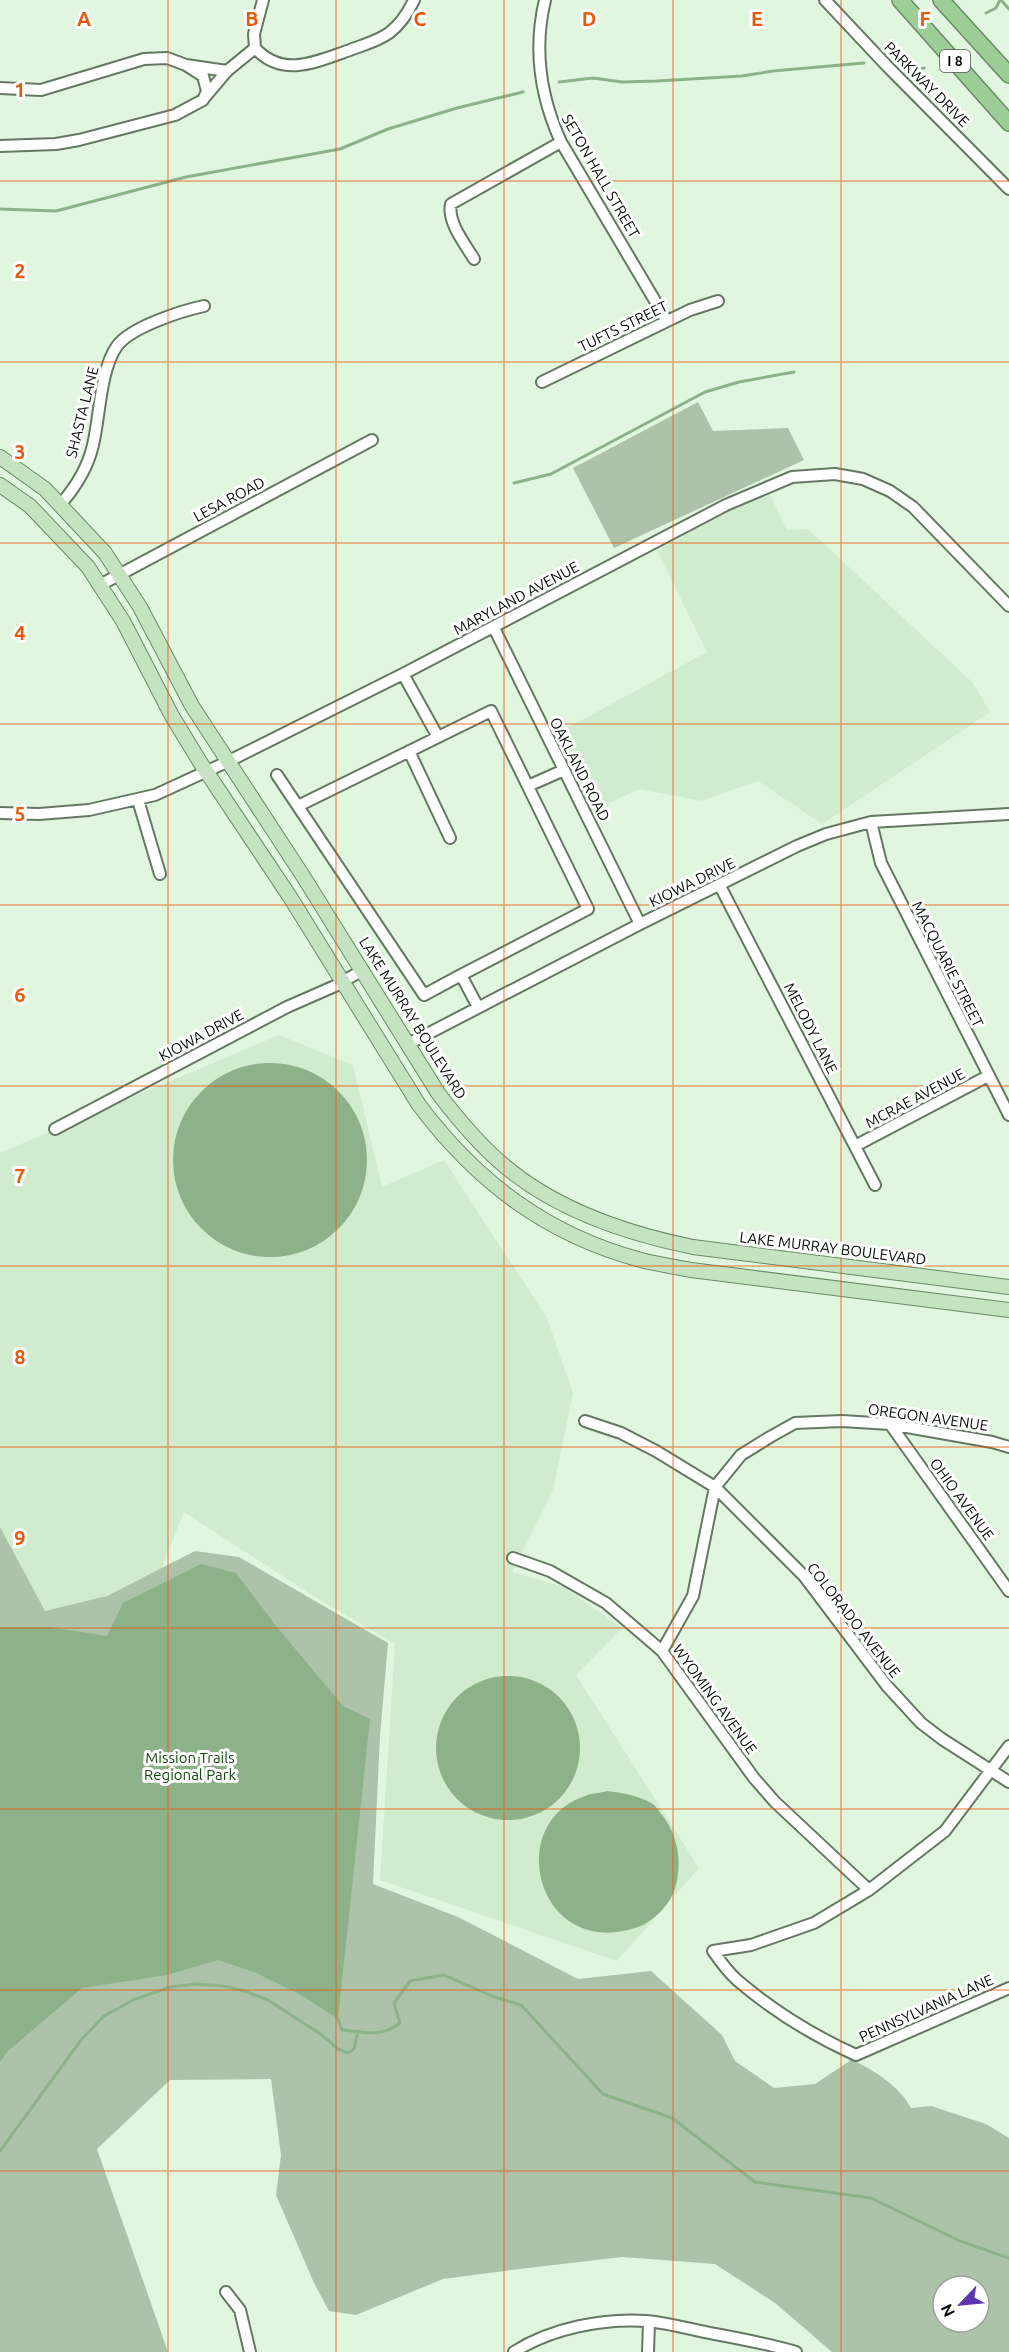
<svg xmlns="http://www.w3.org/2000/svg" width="1009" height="2352" viewBox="0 0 1009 2352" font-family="Ubuntu,sans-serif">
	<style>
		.built { fill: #d0ebcd }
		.green { fill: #acc3a9; fill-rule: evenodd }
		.water { fill: #8db289 }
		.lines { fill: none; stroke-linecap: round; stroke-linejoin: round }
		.stream { stroke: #8db289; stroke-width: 3 }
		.minor-casing { stroke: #657863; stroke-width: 14 }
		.major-casing { stroke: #698b65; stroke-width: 16 }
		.highway-casing { stroke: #698b65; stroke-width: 18 }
		.minor { stroke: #fff; stroke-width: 10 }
		.major { stroke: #c5e2c1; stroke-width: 14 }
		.highway { stroke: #9ece98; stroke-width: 15 }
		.grid { fill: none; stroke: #e8590c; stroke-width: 1.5; stroke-opacity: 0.55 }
		.labels { text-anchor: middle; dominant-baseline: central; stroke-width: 6; stroke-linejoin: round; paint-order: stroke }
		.shield { fill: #fff; stroke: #515651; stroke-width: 1.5 }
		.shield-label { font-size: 14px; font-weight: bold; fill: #070e07 }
		.street-label { font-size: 15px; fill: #070e07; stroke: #fff }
		.park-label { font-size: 15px; fill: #144810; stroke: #fff }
		.grid-label { font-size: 20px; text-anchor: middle; font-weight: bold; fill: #e8590c; stroke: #fff; stroke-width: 6; stroke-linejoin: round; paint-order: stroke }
	</style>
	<rect width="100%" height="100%" fill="#e1f6de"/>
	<!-- built -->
	<path class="built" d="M768,491l19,39 21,-1 165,154 17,29 -168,112 -64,-43 -57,20 -62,-12 -45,21 -36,-77 149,-81 -50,-102z
		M279,1035l74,30 29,122 62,-27 103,158 26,75 -20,97 -41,82 52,15 58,41 -46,47 123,193 -82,93 -237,-81 15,-236 -83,-49 -128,-83 -24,60 -63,33 -69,8 -28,-76v-384z"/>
	<!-- green -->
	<path class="green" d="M698,402l15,29 75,-3 16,32 -190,88 -41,-80z
		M0,1527l45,84 62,-15 88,-45 44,6 149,86 -8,93 -7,148 85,33 120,62 73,-8 71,64 13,26 39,27 41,-4 36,-24c20,7 51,29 60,48l20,-2 55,18 23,14v214h-177l-57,-49 -60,-39 -93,-7 -94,11 -85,11 -87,36 -27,-4 -15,-28 -38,-88 5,-40 -10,-76 -101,1 -73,69 71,203h-168zM943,2286h36v36h-36z"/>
	<!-- water -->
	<path class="water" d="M173 1160a97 97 0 1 1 194 0a97 97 0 1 1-194 0Z
		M201,1564l35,9 41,54 66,79 27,13 -32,300 -37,-24 -45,-22 -38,-13 -51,15 -85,13 -74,63 -8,11v-435h49l58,9 16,-33z
		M436 1748a72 72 0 1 1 144 0a72 72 0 1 1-144 0Z
		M607,1791c15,2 30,4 44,12 5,2 8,9 12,13 15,21 19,44 13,69 -4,17 -21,36 -38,42 -100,35 -136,-103 -53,-131 6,-3 15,-3 22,-5z"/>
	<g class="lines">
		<!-- stream -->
		<path class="stream" d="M1001,0l8,9
			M986,13l10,-5 4,-8
			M914,70l10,-2
			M559,82l34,-4 29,4 35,-1 85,-5 31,-5 91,-8
			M0,209l56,2 130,-34 154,-28 48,-20 69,-21 66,-16
			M514,483l37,-9 154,-82 34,-10 55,-10
			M338,2019l4,11c24,2 38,8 58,-7l-6,-20 16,-22 34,-6 48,21 29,9 82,89 69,24 83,64 116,16 89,43 49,17
			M0,2151l81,-111 23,-24 29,-16 37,-13 25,-3 29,2 20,5 24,9 54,35 16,14 10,4 6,-4 4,-18"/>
		<!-- minor casing -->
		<g class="minor-casing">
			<path id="minor" d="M545,0c-12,50 -5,96 16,142l106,179
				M825,0l62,66 122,123
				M255,48c28,31 63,13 95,2 13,-5 28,-9 39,-17 12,-9 19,-20 25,-33
				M0,88l41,2 103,-31 23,-1 19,7 41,6
				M205,97l22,-26 28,-23 -1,-14 9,-34
				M0,146l56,-2 23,-4 96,-25 28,-15 4,-9 -4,-15 -17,-11
				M474,259c-9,-15 -27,-37 -23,-55l110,-62
				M542,382l148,-72 28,-9
				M60,505c15,-17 28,-38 33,-60 7,-29 7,-75 24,-99 14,-19 64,-35 87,-40
				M100,585l272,-145
				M494,628l146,296
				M403,674l35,63
				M409,751l41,87
				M277,775l147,220 37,-20 17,32
				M528,786l36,-16
				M138,800l22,74
				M298,806l193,-95 97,198 -127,66
				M0,813l39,1 50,-4 66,-15 72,-33 176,-88 323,-169 66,-28 43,-3 28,5 27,12 23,16 96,99
				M871,822l10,41 128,252
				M720,886l155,299
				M408,1044l232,-120 157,-78 29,-12 45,-12 138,-8
				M55,1129l232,-122 48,-21 28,-16
				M855,1146l133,-70
				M585,1421l36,12 35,18 59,36 89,89 83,110 34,37 21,16 67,43
				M890,1424l119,167
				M513,1558l37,13 56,32 56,48 92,127 21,24 94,88
				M662,1651l31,-55 22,-109 26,-32 29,-18 25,-14 47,-2 48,3 102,18 17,5
				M1009,1746l-64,85 -76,59 -55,33 -63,22 -38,6c7,10 15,21 24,29 35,30 77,56 119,75l153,-67
				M226,2292l14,18 10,42
				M514,2352c37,-24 90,-34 133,-31 22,2 46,9 68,13 27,5 54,10 81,18
				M648,2352l1,-30"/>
		</g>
		<!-- major casing -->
		<g class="major-casing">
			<path id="major" d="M0,457l45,32 60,64 35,54 52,99 111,170 135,217c19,25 39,49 62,69 53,47 124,71 193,85l316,40
				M0,485l30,21 58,61 35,54 49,95 28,46 90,135 129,208c58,77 128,130 222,155 16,4 34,7 50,10l318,40"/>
		</g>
		<!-- highway casing -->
		<g class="highway-casing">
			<path id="highway" d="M900,0l109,123
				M941,0l68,75"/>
		</g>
		<!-- minor -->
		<use href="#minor" class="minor"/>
		<!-- major -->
		<use href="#major" class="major"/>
		<!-- highway -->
		<use href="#highway" class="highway"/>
	</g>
	<!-- grid -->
	<path class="grid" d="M168,0v2352M336,0v2352M504,0v2352M673,0v2352M841,0v2352M0,181h1009M0,362h1009M0,543h1009M0,724h1009M0,905h1009M0,1086h1009M0,1266h1009M0,1447h1009M0,1628h1009M0,1809h1009M0,1990h1009M0,2171h1009"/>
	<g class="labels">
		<!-- shield labels -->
		<rect class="shield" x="940" y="50" width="30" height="22" rx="4.5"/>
		<g class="shield-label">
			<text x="955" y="61">I 8</text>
		</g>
		<!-- street labels -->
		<g class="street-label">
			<text transform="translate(927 84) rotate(45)">PARKWAY DRIVE</text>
			<text transform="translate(601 176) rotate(60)">SETON HALL STREET</text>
			<text transform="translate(623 326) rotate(-26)">TUFTS STREET</text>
			<text transform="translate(82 412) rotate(-76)">SHASTA LANE</text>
			<text transform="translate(229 499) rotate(-28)">LESA ROAD</text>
			<text transform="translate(516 598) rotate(-28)">MARYLAND AVENUE</text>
			<text transform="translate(580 769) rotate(63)">OAKLAND ROAD</text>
			<text transform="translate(692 882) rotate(-26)">KIOWA DRIVE</text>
			<text transform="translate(948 964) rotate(63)">MACQUARIE STREET</text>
			<text transform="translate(413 1018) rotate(58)">LAKE MURRAY BOULEVARD</text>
			<text transform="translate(811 1028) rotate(63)">MELODY LANE</text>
			<text transform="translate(201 1035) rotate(-28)">KIOWA DRIVE</text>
			<text transform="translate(915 1098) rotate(-28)">MCRAE AVENUE</text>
			<text transform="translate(833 1248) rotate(7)">LAKE MURRAY BOULEVARD</text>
			<text transform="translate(928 1417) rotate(8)">OREGON AVENUE</text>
			<text transform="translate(962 1499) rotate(54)">OHIO AVENUE</text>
			<text transform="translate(854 1620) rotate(52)">COLORADO AVENUE</text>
			<text transform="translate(715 1699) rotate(54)">WYOMING AVENUE</text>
			<text transform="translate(926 2008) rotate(-24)">PENNSYLVANIA LANE</text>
		</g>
		<!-- park labels -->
		<g class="park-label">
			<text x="190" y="1757">Mission Trails<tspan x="190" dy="17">Regional Park</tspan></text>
		</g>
	</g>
	<g class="grid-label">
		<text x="84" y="26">A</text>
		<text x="252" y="26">B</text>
		<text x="420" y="26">C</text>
		<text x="589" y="26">D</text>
		<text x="757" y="26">E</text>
		<text x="925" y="26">F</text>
		<text x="20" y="97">1</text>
		<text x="20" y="278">2</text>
		<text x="20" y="459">3</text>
		<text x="20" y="640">4</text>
		<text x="20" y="821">5</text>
		<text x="20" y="1002">6</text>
		<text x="20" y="1183">7</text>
		<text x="20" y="1364">8</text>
		<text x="20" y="1545">9</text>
	</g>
	<!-- north arrow -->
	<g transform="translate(961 2304) rotate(244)"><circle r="28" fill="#ffffff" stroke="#9c9f9c" stroke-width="1.5"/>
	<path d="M0-4.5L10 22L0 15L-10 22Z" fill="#5c36ae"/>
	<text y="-9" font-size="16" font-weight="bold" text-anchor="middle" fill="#070e07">N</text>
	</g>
</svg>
